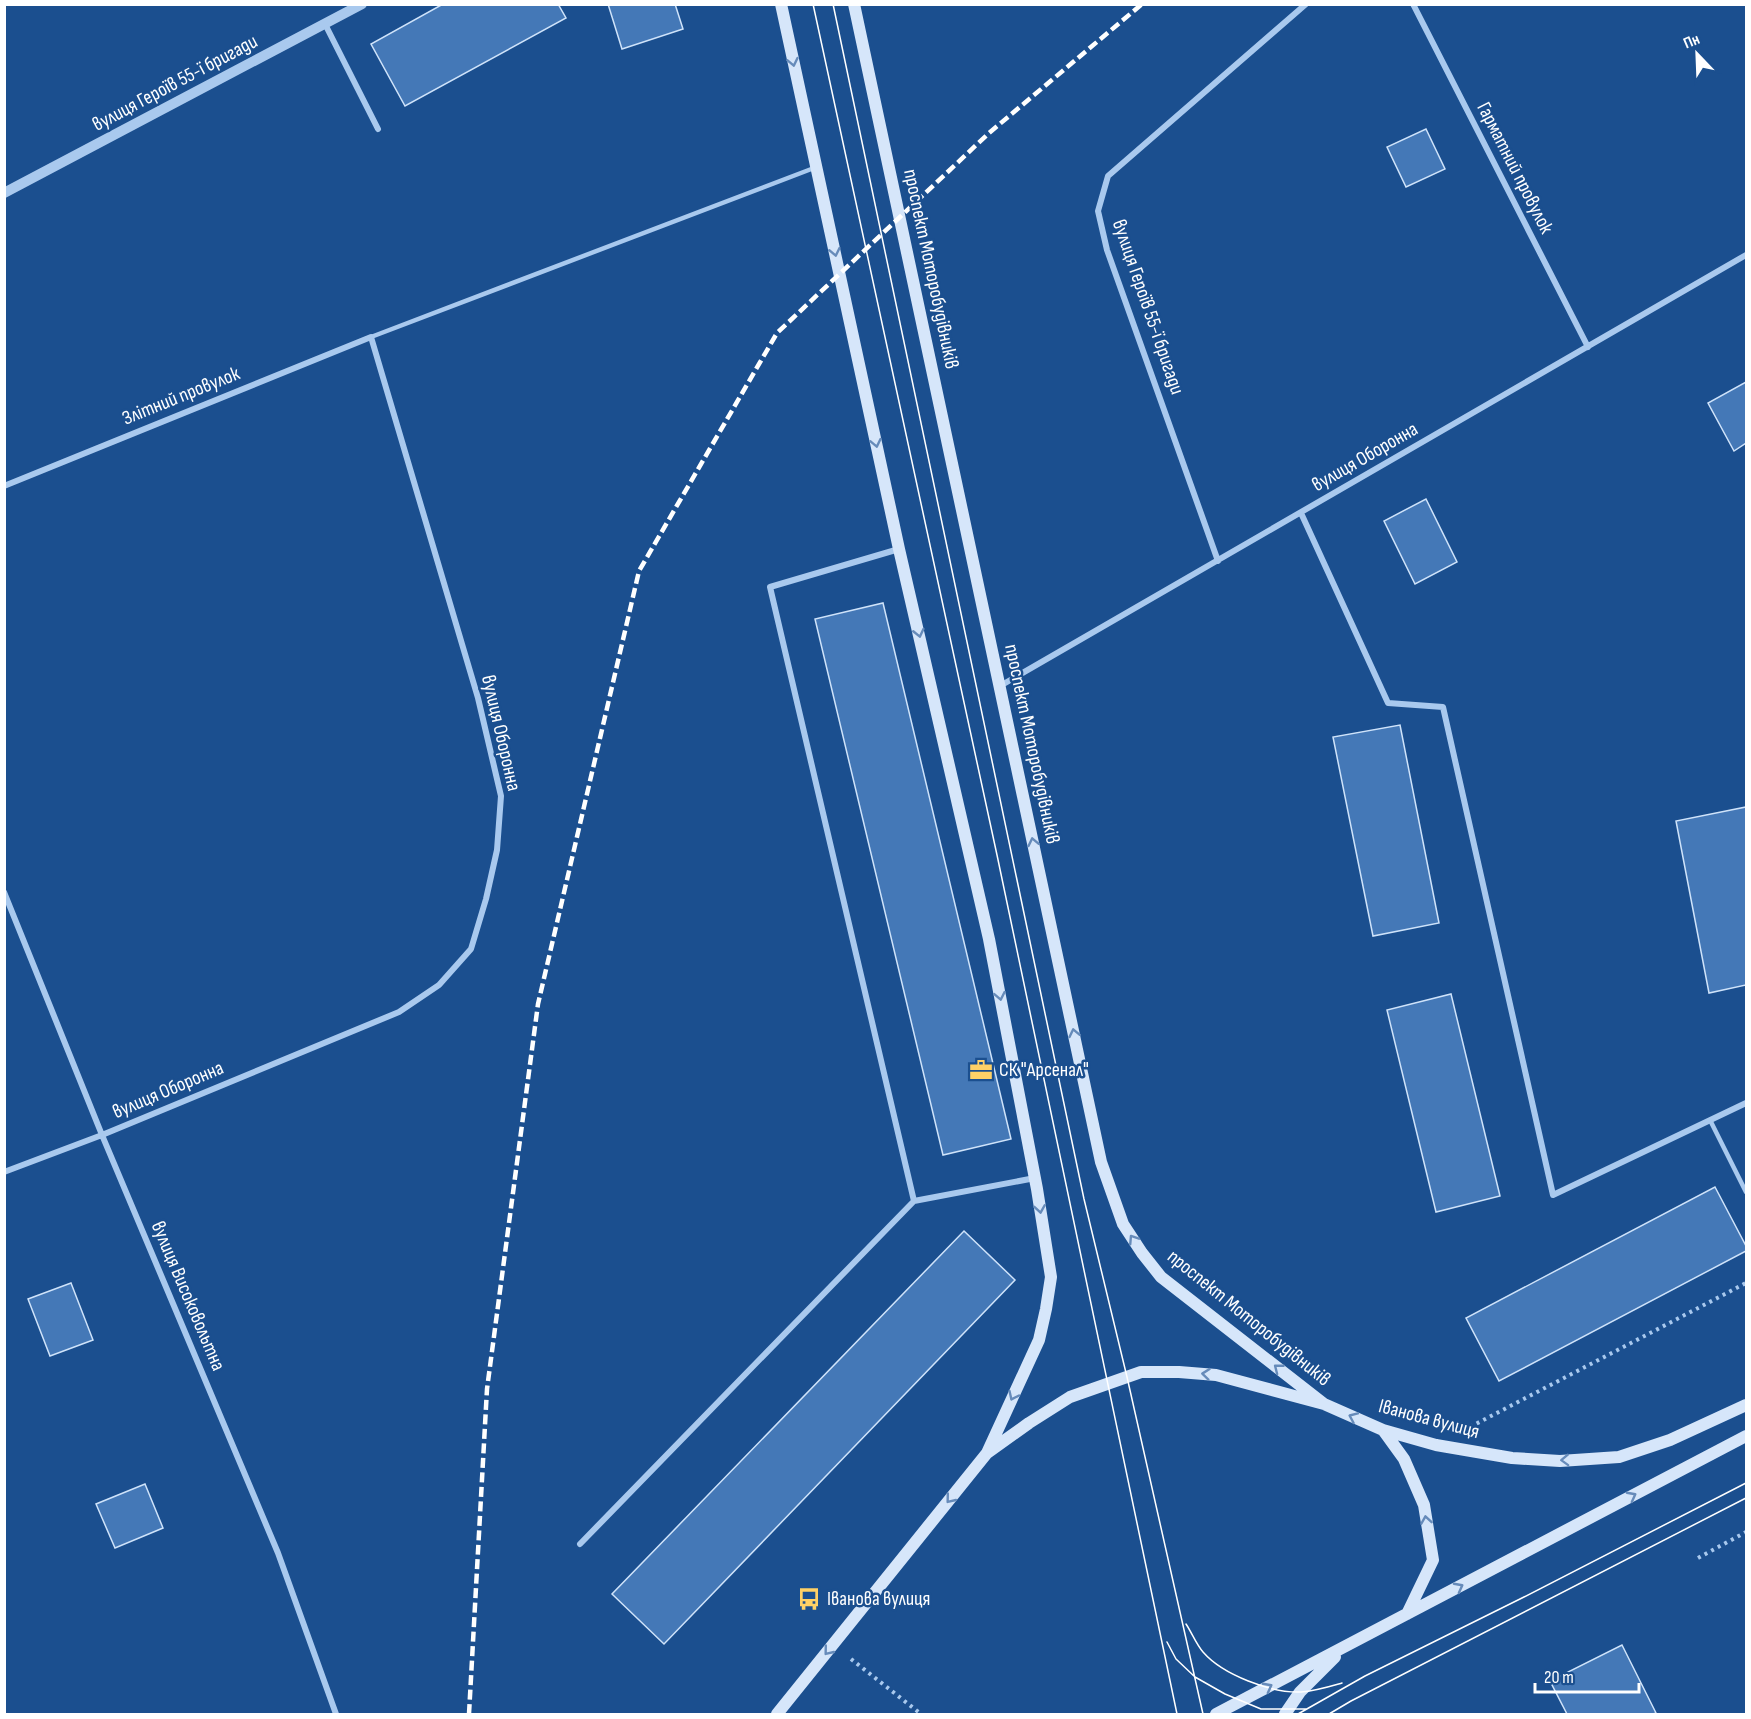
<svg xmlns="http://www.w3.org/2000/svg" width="1751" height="1719" viewBox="0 0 1751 1719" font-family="'Sofia Sans Condensed',sans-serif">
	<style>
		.building { fill: #4478b7; stroke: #cfe3fa; stroke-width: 1.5 }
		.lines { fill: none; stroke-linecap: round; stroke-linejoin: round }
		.path { stroke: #a9c9ee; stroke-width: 4; stroke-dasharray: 3 4.5; stroke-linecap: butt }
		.service { stroke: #a9c9ee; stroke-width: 4.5 }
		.minor { stroke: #a9c9ee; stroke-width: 6 }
		.tertiary { stroke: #a9c9ee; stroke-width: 10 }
		.secondary { stroke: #d6e6fa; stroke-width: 12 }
		.tram { stroke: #fff; stroke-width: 1.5 }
		.rail { stroke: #fff; stroke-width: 4.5; stroke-dasharray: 10 4.5; stroke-linecap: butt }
		.oneway { stroke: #668bba }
		.labels { text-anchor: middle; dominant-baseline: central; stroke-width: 5; stroke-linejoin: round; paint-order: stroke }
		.street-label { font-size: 20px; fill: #fff; stroke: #1b4f8f }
		.poi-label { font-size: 20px; fill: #fff; stroke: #1b4f8f; text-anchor: start }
	</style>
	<rect width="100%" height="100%" fill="#1b4f8f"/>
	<!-- building -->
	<path class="building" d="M443,4h115l8,14 -161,88 -34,-62z
		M608,4h67l8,25 -61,20z
		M1426,129l19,40 -39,18 -19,-40z
		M1746,382v61l-12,8 -26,-48z
		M1426,499l31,63 -42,22 -31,-63z
		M883,603l128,536 -68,16 -128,-536z
		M1400,725l39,198 -66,13 -40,-199z
		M1746,807v178l-37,8 -33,-172z
		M1451,994l49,202 -64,16 -49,-202z
		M1715,1187l31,59v5l-247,130 -33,-63z
		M964,1231l51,49 -351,364 -52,-50z
		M71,1283l22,57 -43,16 -22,-57z
		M145,1484l18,44 -48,20 -19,-44z
		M1622,1645l34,68 -3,1h-86l-17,-33z"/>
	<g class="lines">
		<!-- path -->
		<path class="path" d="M1470,1427l276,-144
			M1698,1558l48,-26
			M851,1659l70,55"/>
		<!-- service -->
		<path class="service" d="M371,337l443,-169
			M1710,1120l36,72"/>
		<!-- minor -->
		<path class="minor" d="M1413,4l175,343
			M325,24l53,105
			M4,486l367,-149 107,361 23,98 -4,54 -11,49 -15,50 -32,36 -40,27 -297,123 -98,37
			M1301,513l87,190 55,4 110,488 193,-92
			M899,549l-129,38 144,614 121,-23
			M1218,561l-111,-311 -9,-39 10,-35 198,-172
			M1000,686l746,-431
			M4,892l98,243 176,418 58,161
			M580,1544l334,-343"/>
		<!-- tertiary -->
		<path class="tertiary" d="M4,193l358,-189"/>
		<!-- secondary -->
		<path class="secondary" d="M781,4l118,545 90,390 48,250 14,88 -5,32 -7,31 -52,113
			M854,4l247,1158 22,62 19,29 19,24 163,127
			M1383,1430l21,29 20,46 9,55 -26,54
			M777,1714l210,-261 42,-30 41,-26 71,-25h38l37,3 108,29 59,26 53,15 76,13 48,3 59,-4 51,-17 76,-35
			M1216,1714l530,-278
			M1285,1714l15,-22 35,-35"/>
		<!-- tram -->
		<path class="tram" d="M813,4l184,851 180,859
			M833,4l251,1195 43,178 76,337
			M1186,1624c6,9 10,20 17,28 20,23 68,41 98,40 14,-1 27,-5 41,-9
			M1167,1642l9,17 19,18 30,17 36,15h46
			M1298,1714l67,-38 159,-79 222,-114
			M1329,1714l22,-13 395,-203"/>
		<!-- rail -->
		<path class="rail" d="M469,1714l18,-325 51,-385 101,-433 138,-238 212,-200 153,-129"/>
	</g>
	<!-- one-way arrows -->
	<defs><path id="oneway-chevron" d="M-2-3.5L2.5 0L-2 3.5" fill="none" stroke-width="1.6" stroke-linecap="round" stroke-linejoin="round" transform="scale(1.5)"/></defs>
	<g class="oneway">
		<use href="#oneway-chevron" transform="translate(793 62) rotate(78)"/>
		<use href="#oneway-chevron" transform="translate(835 252) rotate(78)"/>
		<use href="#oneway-chevron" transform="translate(876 443) rotate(78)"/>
		<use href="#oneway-chevron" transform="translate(919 633) rotate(77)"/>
		<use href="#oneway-chevron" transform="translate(1033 842) rotate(-102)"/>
		<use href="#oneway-chevron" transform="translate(1000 996) rotate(79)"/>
		<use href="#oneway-chevron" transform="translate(1074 1033) rotate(-102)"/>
		<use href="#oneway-chevron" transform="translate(1040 1209) rotate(81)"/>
		<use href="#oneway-chevron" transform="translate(1133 1239) rotate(-123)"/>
		<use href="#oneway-chevron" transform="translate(1278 1368) rotate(-142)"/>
		<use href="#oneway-chevron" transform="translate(1206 1374) rotate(-174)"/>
		<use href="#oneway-chevron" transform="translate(1013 1396) rotate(115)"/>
		<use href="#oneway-chevron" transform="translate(1353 1417) rotate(-156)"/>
		<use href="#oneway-chevron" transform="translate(1565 1460) rotate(178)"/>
		<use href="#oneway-chevron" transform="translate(1632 1496) rotate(-28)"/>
		<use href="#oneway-chevron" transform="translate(950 1499) rotate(129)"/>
		<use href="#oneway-chevron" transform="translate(1426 1520) rotate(-99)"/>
		<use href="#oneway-chevron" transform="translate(1459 1587) rotate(-28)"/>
		<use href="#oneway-chevron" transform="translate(828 1651) rotate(129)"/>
		<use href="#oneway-chevron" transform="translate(1268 1687) rotate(-28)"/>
	</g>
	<!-- icons -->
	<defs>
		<g id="office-bare" transform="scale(1.8)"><path d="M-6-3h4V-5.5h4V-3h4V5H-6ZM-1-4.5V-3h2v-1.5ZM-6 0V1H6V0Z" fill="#ffd166" stroke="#1b4f8f" stroke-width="2.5" paint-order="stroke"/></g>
		<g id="bus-bare" transform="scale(1.8)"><path d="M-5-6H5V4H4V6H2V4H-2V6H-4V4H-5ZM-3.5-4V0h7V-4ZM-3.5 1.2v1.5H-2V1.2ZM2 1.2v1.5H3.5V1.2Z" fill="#ffd166" stroke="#1b4f8f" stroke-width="2.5" paint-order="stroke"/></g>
	</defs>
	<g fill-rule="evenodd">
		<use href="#office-bare" x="981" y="1070"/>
		<use href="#bus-bare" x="809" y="1599"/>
	</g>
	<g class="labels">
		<!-- street labels -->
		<g class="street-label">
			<text transform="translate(175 83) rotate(-28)">вулиця Героїв 55-ї бригади</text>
			<text transform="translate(1515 168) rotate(63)">Гарматний провулок</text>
			<text transform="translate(931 269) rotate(78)">проспект Моторобудівників</text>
			<text transform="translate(1148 307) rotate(71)">вулиця Героїв 55-ї бригади</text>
			<text transform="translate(181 396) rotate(-22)">Злітний провулок</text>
			<text transform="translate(1365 457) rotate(-30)">вулиця Оборонна</text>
			<text transform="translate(501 733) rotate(77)">вулиця Оборонна</text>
			<text transform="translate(1032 744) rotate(78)">проспект Моторобудівників</text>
			<text transform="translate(168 1090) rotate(-23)">вулиця Оборонна</text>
			<text transform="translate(188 1296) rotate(67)">вулиця Високовольтна</text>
			<text transform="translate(1249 1318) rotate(39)">проспект Моторобудівників</text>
			<text transform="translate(1429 1419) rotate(15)">Іванова вулиця</text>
		</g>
		<!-- poi labels -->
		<g class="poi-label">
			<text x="999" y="1070">СК "Арсенал"</text>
			<text x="827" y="1599">Іванова вулиця</text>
		</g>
	</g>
	<!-- border -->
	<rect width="1751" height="1719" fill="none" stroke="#ffffff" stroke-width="12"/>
	<!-- north arrow -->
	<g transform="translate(1697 54) rotate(337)" stroke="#1b4f8f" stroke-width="4.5" paint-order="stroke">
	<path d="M0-4.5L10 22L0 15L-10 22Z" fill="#ffffff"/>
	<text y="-9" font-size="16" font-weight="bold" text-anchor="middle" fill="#ffffff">Пн</text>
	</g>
	<!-- scale -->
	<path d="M1535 1683v9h104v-9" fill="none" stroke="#ffffff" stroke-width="3"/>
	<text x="1544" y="1683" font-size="18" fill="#ffffff" stroke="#1b4f8f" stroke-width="4.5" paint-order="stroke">20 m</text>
</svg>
